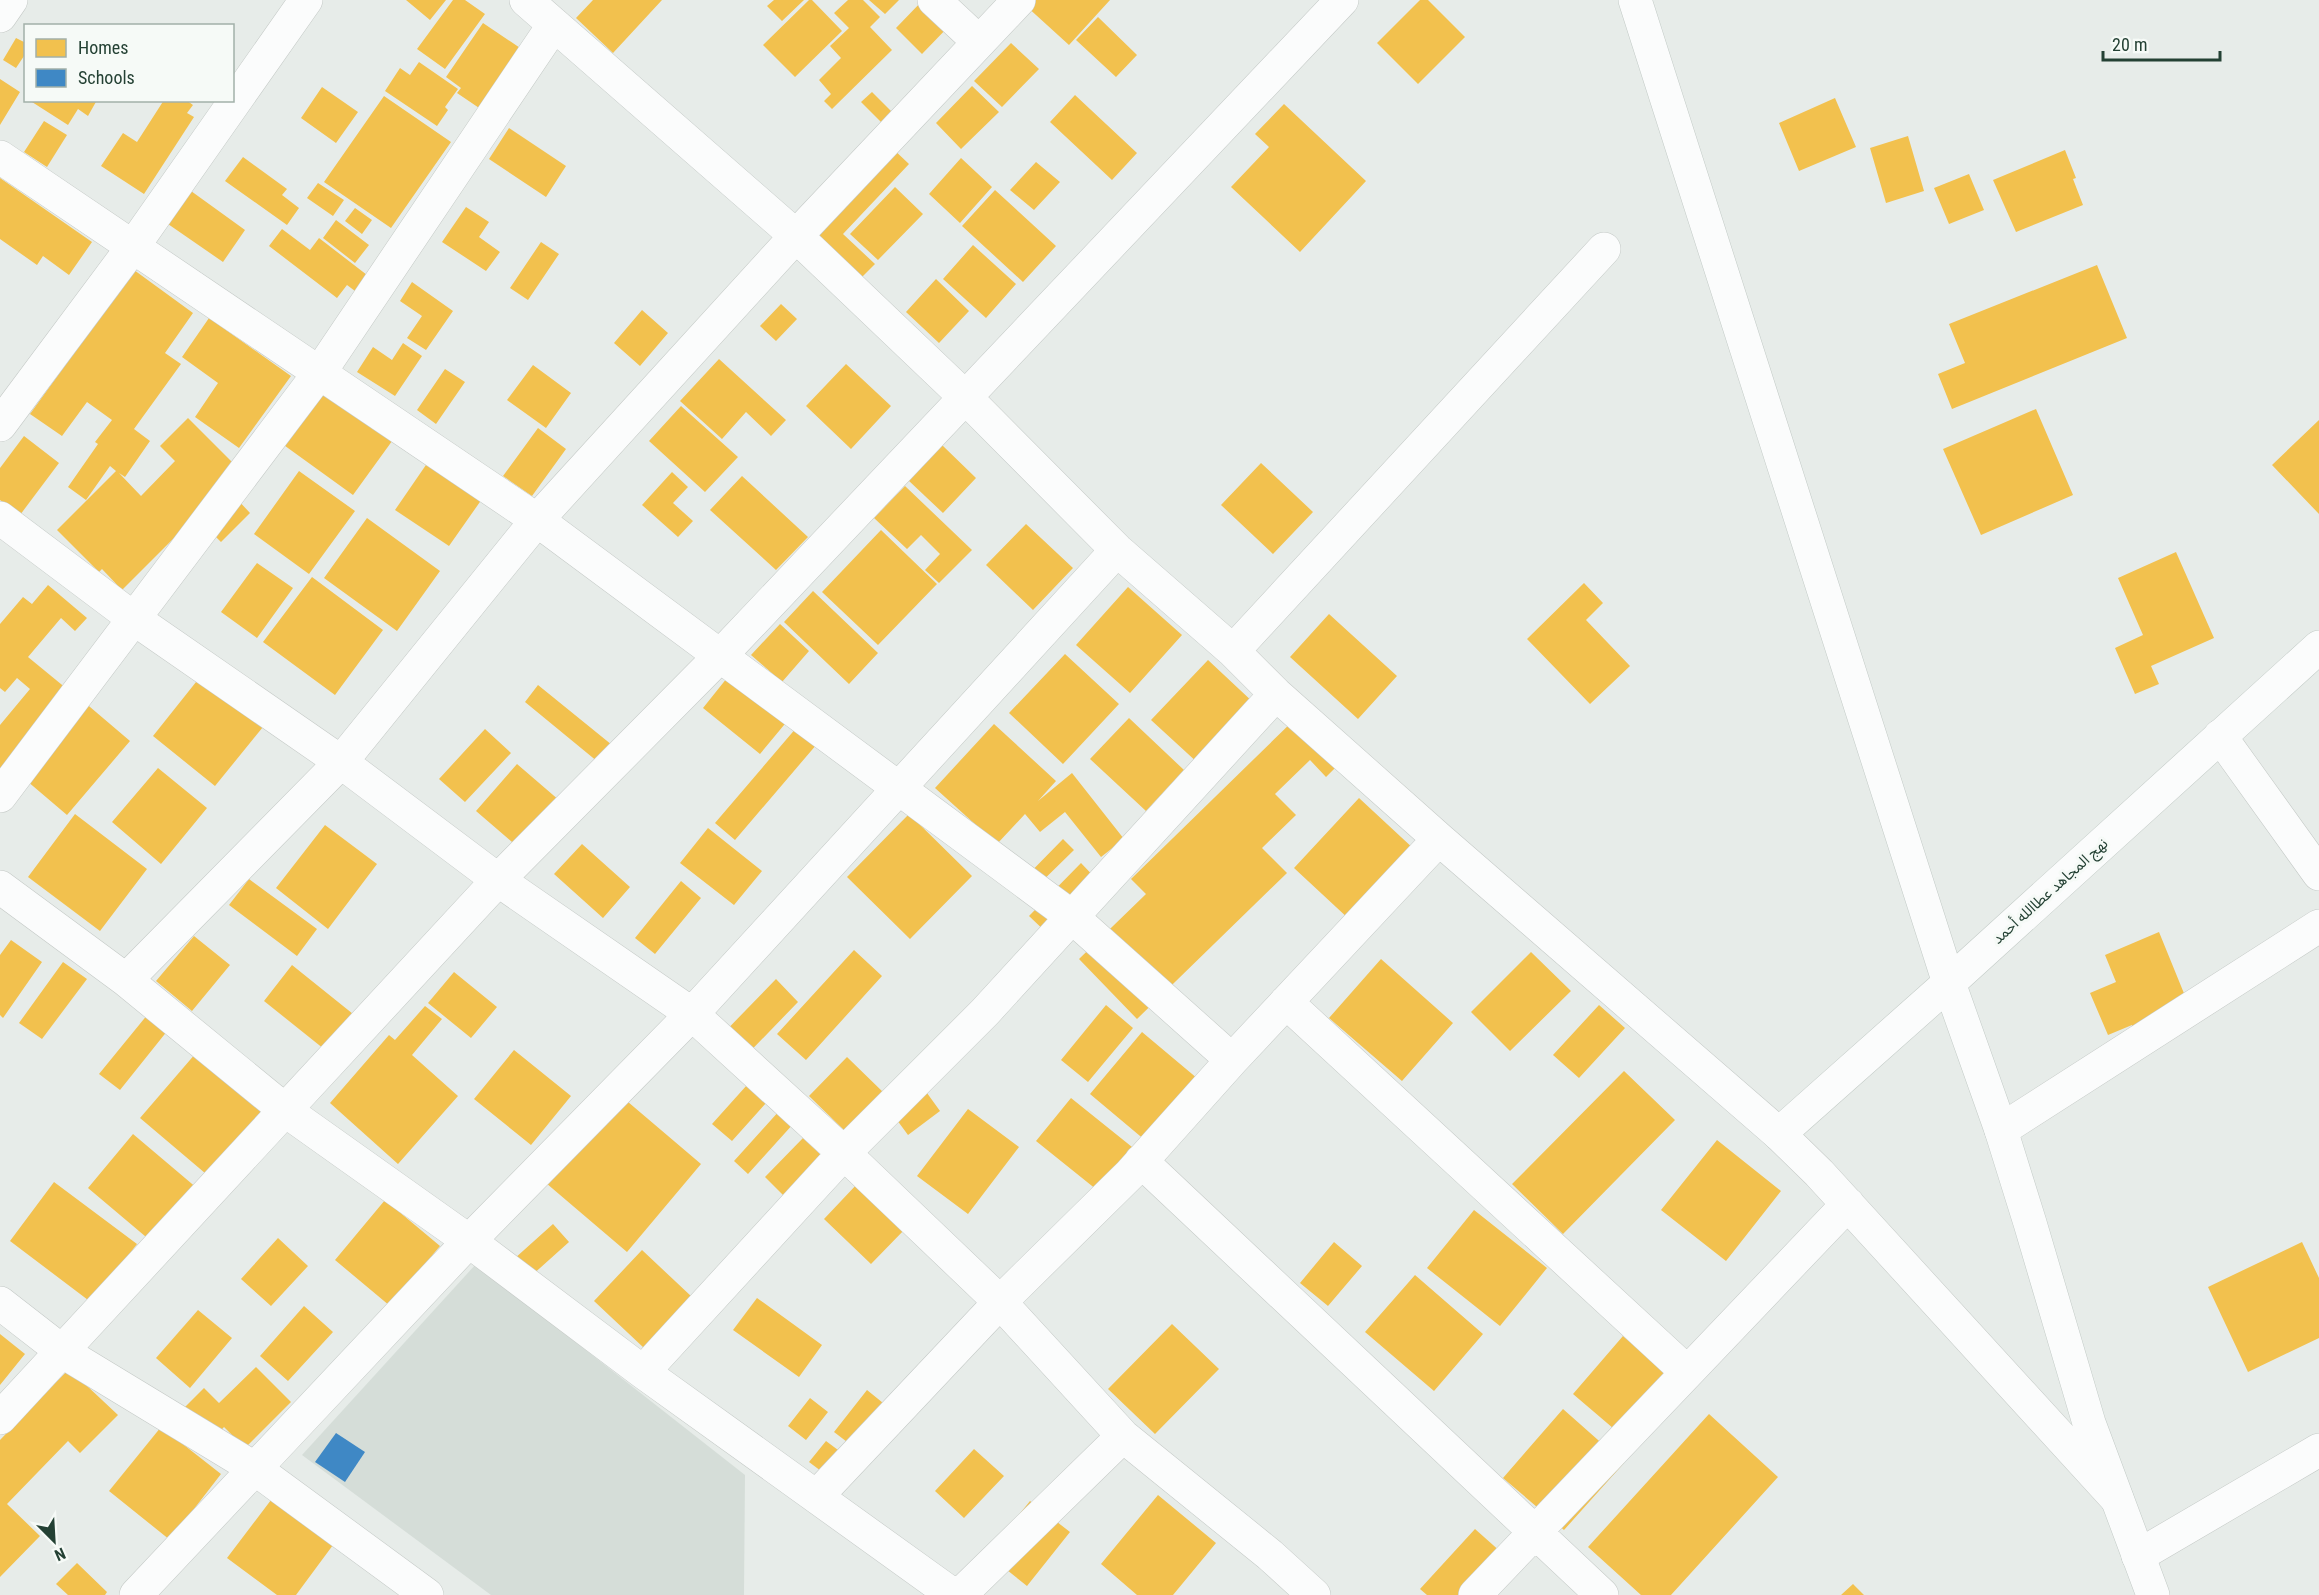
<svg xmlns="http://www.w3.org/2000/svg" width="2319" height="1595" viewBox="0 0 2319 1595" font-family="'Roboto Condensed','Noto Sans Arabic',sans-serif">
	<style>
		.built { fill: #d5ddd8 }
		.homes { fill: #f2c14e }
		.schools { fill: #3f88c5 }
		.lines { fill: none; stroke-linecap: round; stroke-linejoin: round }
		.street-casing { stroke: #c4c9c6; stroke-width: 34 }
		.secondary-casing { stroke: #c2cac6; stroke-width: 34 }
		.street { stroke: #fbfcfc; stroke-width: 33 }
		.secondary { stroke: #fbfcfc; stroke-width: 33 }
		.labels { text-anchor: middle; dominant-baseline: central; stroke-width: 6; stroke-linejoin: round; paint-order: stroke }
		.street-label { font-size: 15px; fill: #244134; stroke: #f6faf7 }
	</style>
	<rect width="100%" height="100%" fill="#e7ece9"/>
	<!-- built -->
	<path class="built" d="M476,1264l269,211 -1,120h-253l-189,-140z"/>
	<!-- homes -->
	<path class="homes" d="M406,0h40l-16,20z
		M453,0h12l20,14 -40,55 -28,-20z
		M593,0h69l-49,53 -37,-35z
		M774,0h30l-22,21 -15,-15z
		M809,0h3l30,31 -47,46 -32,-32z
		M848,0h15l17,17 -10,10 22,23 -60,59 -8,-8 7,-7 -12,-14 22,-22 -11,-12 19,-18 -15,-15z
		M869,0h30l-14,14z
		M923,0l28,24 -29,30 -26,-26z
		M1030,0h80l-41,45 -44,-40z
		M1420,0h8l37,37 -47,47 -41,-41z
		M1098,17l39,38 -21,22 -40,-37z
		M483,23l46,31 -41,60 -31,-21 4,-5 -15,-11z
		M16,38l10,5v10l-10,15 -13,-8z
		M1011,43l28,26 -37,38 -28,-26z
		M419,62l39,27 -13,18 3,3 -11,16 -52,-35 15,-23 10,7z
		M0,79l20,13 -20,33z
		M972,86l27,26 -38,37 -25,-26z
		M322,87l36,25 -22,31 -35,-25z
		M872,92l23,23 -10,11 -24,-24z
		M1075,95l62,58 -25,27 -62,-58z
		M384,96l67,46 -60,86 -67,-46z
		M1835,98l21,49 -57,24 -20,-48z
		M33,100h64l-9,16 -10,-7 -10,16 -36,-23z
		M164,100h22l7,5 -6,8 7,4 -50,77 -43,-28 22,-33 14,9z
		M1284,104l82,77 -66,71 -69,-65 38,-40 -14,-13z
		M44,121l23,14 -20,32 -23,-15z
		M509,128l57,38 -20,31 -57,-38z
		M1908,136l16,55 -38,12 -16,-55z
		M890,146l19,18 -66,70 32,30 -19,19 -50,-47z
		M2065,150l11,28 -3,1 10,26 -67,27 -23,-52z
		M243,157l44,32 -5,6 17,13 -12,17 -62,-44z
		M961,158l31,29 -32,36 -31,-29z
		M1036,162l24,20 -26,28 -24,-20z
		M1969,174l15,36 -35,14 -15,-36z
		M0,178l92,64 -23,33 -26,-19 -6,9 -37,-26z
		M318,183l26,17 -11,16 -26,-18z
		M895,187l28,27 -45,46 -28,-26z
		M995,190l61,56 -33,36 -61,-56z
		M191,191l54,39 -22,32 -55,-38z
		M466,207l23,15 -10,15 21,15 -14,19 -44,-29z
		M355,208l17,12 -10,14 -17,-13z
		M336,220l33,25 -14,18 -32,-25z
		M282,229l28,21 9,-12 48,37 -12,16 -8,-6 -10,13 -68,-52z
		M541,242l18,12 -31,46 -18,-12z
		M973,245l43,39 -30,34 -43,-39z
		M2097,265l30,73 -175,71 -14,-35 27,-11 -16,-39z
		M134,270l59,43 -28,40 16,11 -47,65 16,12 -25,36 -6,-4 22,23 34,-35 -15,-15 28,-28 53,53 -119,119 -20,-21 -3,3 -42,-42 59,-59 -6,-5 -24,34 -18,-13 30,-43 -3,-2 17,-22 -25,-18 -25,34 -32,-22z
		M936,279l33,32 -30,32 -33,-31z
		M412,282l41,29 -27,39 -19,-12 15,-22 -22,-15z
		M781,304l16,15 -21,22 -16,-15z
		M642,310l26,23 -28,33 -26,-23z
		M209,318l82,58 -52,72 -44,-31 23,-34 -36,-26z
		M403,343l19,13 -27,40 -38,-24 16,-25 19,13z
		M719,359l67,61 -15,16 -25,-24 -24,27 -42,-38z
		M846,364l45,42 -40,43 -45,-43z
		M533,365l38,28 -25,35 -39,-28z
		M445,369l20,13 -29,42 -19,-14z
		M324,385l71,52 -42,58 -72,-52z
		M681,406l57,51 -33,35 -56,-51z
		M2036,409l37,86 -92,40 -38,-86z
		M2319,420v94l-47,-49z
		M538,428l28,21 -34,47 -29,-20z
		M24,436l35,27 -39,52 -20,-15v-32z
		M942,445l34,33 -33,35 -35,-33z
		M428,462l54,37 -33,47 -54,-36z
		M1261,463l52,49 -40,42 -52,-49z
		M299,471l56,40 -46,63 -55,-40z
		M672,472l16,15 -15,16 20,18 -15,16 -36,-32z
		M742,476l66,61 -32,33 -66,-60z
		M905,486l67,64 -33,33 -14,-13 15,-16 -19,-19 -14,14 -33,-31z
		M236,498l14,15 -29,29 -15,-15z
		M367,518l73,53 -43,60 -73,-53z
		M1026,524l47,44 -40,42 -47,-45z
		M881,530l56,54 -59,61 -56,-53z
		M2176,552l38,86 -63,28 8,18 -24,10 -20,-46 28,-13 -25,-57z
		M257,563l36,25 -36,50 -36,-26z
		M312,577l71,53 -48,65 -72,-53z
		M1584,583l19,20 -17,17 44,46 -40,38 -63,-65z
		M48,585l39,33 -12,13 -14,-13 -33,39 39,32 -67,80v-44l30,-36 -13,-11 -12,14 -5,-4v-64l23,-27 9,7z
		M1128,587l54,48 -52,58 -54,-48z
		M813,591l65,62 -29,31 -65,-62z
		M1329,614l68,62 -39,43 -68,-62z
		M780,624l29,27 -27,31 -31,-27z
		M1065,654l54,50 -56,60 -54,-51z
		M1208,660l47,44 -56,60 -48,-44z
		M204,672l63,50 -52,64 -62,-50z
		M731,673l58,46 -29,35 -57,-46z
		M538,685l74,60 -14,17 -73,-60z
		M83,701l47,40 -63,74 -47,-40z
		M1297,717l44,45 -15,15 -16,-17 -35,34 21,21 -34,33 25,25 -150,146 -58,-60 67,-65 -15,-15z
		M1129,718l55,52 -38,41 -56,-52z
		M994,724l62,57 -18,20 34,-28 52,66 -23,18 -36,-45 -25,20 -15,-18 -28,30 -62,-56z
		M797,727l20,17 -82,96 -20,-17z
		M485,729l26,24 -46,49 -26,-23z
		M517,764l43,37 -41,47 -43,-37z
		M158,768l49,40 -46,56 -49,-42z
		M1359,798l56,52 -65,70 -56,-52z
		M75,814l72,55 -47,62 -72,-54z
		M909,814l63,62 -62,63 -63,-62z
		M325,825l52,39 -49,65 -52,-41z
		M708,828l54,43 -28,34 -54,-42z
		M1063,839l11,11 -48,47 -10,-10z
		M582,844l48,43 -27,31 -49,-44z
		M1081,863l20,21 -51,52 -21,-20z
		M249,879l68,50 -20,27 -68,-51z
		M681,881l20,17 -46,56 -20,-16z
		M2159,932l33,81 -56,22 -4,-10 -24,10 -18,-42 26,-11 -11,-27z
		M194,936l36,29 -38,46 -36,-30z
		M11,940l31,22 -39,56 -3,-3v-60z
		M854,950l28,26 -76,84 -29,-26z
		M1531,952l40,39 -61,60 -39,-39z
		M1381,959l72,64 -51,58 -73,-63z
		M63,962l24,17 -45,60 -23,-16z
		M292,965l66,53 -29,35 -65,-52z
		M454,972l43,35 -26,31 -43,-35z
		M776,979l22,23 -63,65 -22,-23z
		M1106,1005l27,23 -45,54 -27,-22z
		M1599,1005l26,23 -46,50 -26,-23z
		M425,1006l17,13 -30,36 46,41 -60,68 -68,-61 59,-68 6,5z
		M148,1014l20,16 -48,60 -21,-16z
		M1142,1032l56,47 -52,62 -56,-47z
		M514,1050l57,46 -40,49 -57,-46z
		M196,1053l71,61 -55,65 -72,-61z
		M847,1057l38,37 -38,39 -38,-37z
		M1624,1071l51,49 -112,114 -51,-50z
		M747,1085l19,18 -34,38 -20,-17z
		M927,1093l13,18 -32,24 -14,-19z
		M621,1096l80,68 -74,88 -81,-69z
		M1071,1098l66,53 -35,43 -66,-53z
		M968,1109l51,38 -51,67 -51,-38z
		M780,1110l14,13 -46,51 -14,-13z
		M133,1134l65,55 -46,53 -64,-54z
		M803,1138l20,19 -38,40 -20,-20z
		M1717,1140l64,51 -55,70 -65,-51z
		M54,1182l83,62 -45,59 -82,-62z
		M858,1183l48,45 -35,36 -47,-45z
		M385,1200l55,46 -50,60 -55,-46z
		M1474,1210l73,58 -47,58 -73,-58z
		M553,1224l16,18 -39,35 -16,-18z
		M278,1238l30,28 -37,40 -30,-27z
		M1334,1242l28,24 -34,40 -28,-23z
		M2302,1242l17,36v60l-71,34 -40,-85z
		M642,1250l50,47 -48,51 -50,-47z
		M1415,1275l68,59 -49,57 -69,-59z
		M757,1298l65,47 -23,32 -66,-47z
		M304,1306l29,26 -45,49 -28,-25z
		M198,1310l34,28 -42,50 -34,-30z
		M1172,1324l47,45 -64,65 -47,-45z
		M0,1334l25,20 -25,31z
		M1623,1336l61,53 -50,57 -61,-52z
		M256,1367l35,35 -46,46 -21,-21 -9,10 -30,-30 19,-19 15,15z
		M69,1369l49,46 -38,38 -12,-12 -61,63 33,32 -40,41v-137z
		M867,1390l21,17 -33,41 -21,-16z
		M810,1398l18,14 -22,28 -18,-14z
		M1563,1409l61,54 -60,67 -61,-52z
		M1709,1414l69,63 -107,118h-30l-53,-48z
		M161,1427l60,47 -51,66 -61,-49z
		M826,1441l20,15 -17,21 -20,-15z
		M974,1449l30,27 -40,42 -29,-27z
		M1158,1495l58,48 -43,52h-36l-36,-31z
		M271,1500l62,45 -37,50h-19l-50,-37z
		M1030,1501l40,31 -43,54 -40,-32z
		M1475,1529l36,32 -31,34h-53l-7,-6z
		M77,1563l30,29 -2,3h-37l-12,-11z
		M1853,1584l11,11h-23z"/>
	<!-- schools -->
	<path class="schools" d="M336,1433l29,19 -20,30 -30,-20z"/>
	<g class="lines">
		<!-- street casing -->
		<g class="street-casing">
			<path id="street" d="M526,0l270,236 170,162 151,152 116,101 43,43 163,145 340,295 40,39 298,326
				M934,0l45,42
				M0,16l11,-16
				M0,157l537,363 534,396 161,144
				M0,425l132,-177 174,-248
				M0,518l133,100 208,144 157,118 194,134 152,139 156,149 123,134 -163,159
				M1233,651l371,-402
				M2220,736l99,138
				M0,796l320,-424 233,-346
				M0,887l126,93 160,131 183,130 174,131 310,223
				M126,980l215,-218 196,-242 259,-284 223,-236
				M1286,1002l401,370
				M2001,1130l318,-204
				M1141,1161l461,434
				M0,1303l63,49 191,116 173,127
				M643,1372l201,-219 141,-141 291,-318
				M0,1418l498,-538 222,-224 622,-656
				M1123,1436l147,119 44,40
				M817,1496l183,-194 130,-128 102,-114 207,-221
				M2138,1556l181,-106
				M136,1595l333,-354 223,-227 425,-464
				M1475,1595l373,-391"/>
		</g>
		<!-- secondary casing -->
		<g class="secondary-casing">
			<path id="secondary" d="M1635,0l314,983 52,147 29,93 59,200 64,172
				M1779,1134l170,-151 370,-336"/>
		</g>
		<!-- street -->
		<use href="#street" class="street"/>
		<!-- secondary -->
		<use href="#secondary" class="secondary"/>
	</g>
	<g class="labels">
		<!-- street labels -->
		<g class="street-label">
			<text transform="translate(2050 891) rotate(-42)">نهج المجاهد عطاالله أحمد</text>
		</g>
	</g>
	<!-- legend -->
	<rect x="24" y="24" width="210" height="78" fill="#f6faf7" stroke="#a2b0a9" stroke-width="1.5"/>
	<rect x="36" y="39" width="30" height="18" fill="#f2c14e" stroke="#a2b0a9" stroke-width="1.5"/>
	<text x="78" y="54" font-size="18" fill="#244134">Homes</text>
	<rect x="36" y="69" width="30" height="18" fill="#3f88c5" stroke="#a2b0a9" stroke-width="1.5"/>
	<text x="78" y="84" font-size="18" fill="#244134">Schools</text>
	<!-- north arrow -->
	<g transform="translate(54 1541) rotate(156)" stroke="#f6faf7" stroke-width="4.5" paint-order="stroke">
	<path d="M0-4.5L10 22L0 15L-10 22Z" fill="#244134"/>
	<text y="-9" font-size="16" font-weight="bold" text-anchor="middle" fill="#244134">N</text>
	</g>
	<!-- scale -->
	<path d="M2103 51v9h117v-9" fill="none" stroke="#244134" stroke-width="3"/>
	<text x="2112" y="51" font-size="18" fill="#244134" stroke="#f6faf7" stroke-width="4.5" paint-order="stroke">20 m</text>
</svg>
